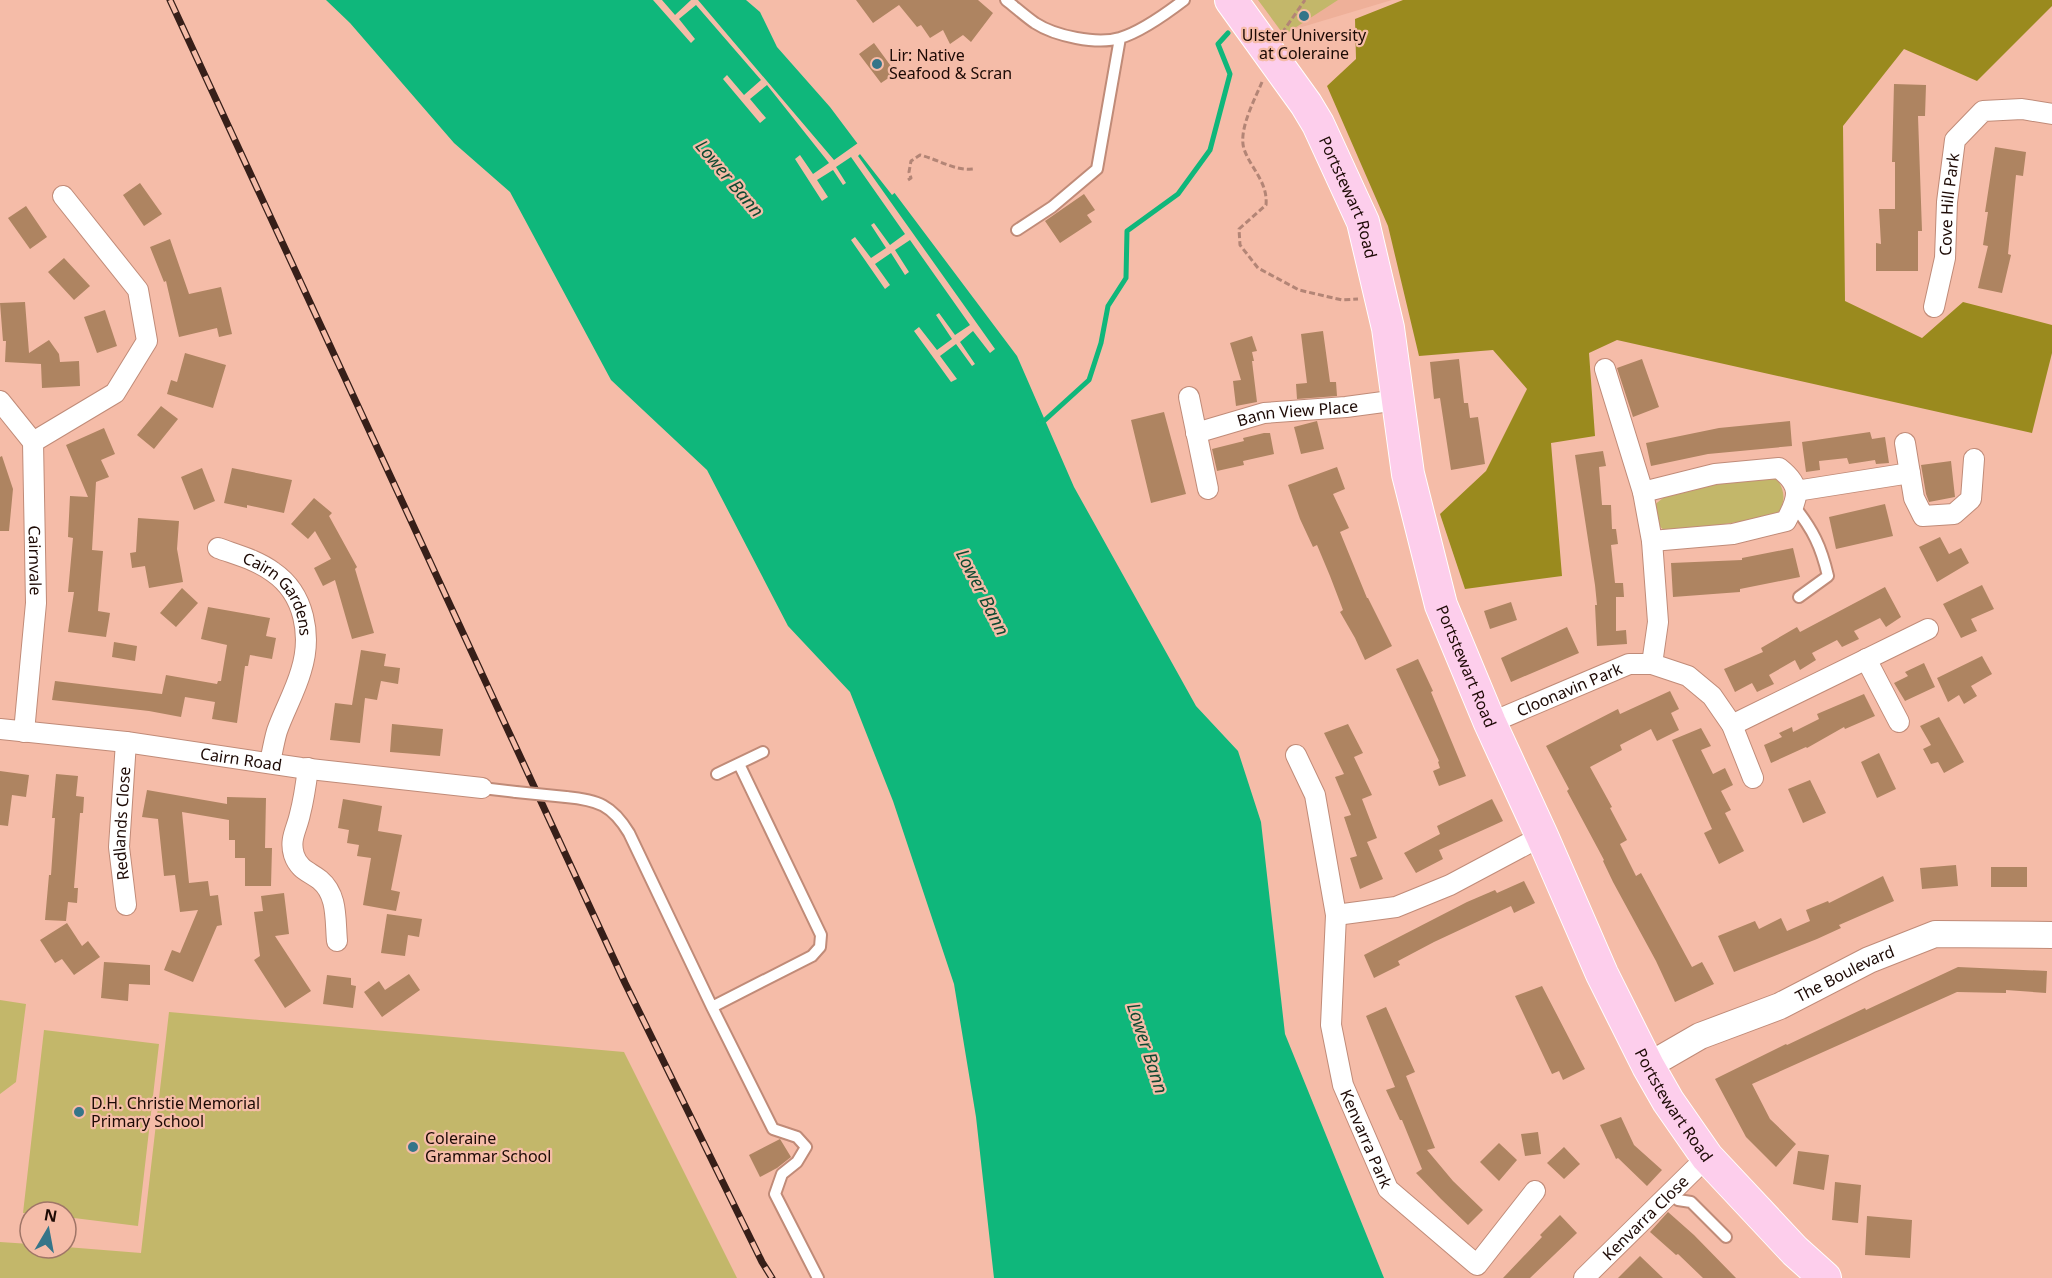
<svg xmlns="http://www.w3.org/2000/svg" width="2052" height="1278" viewBox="0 0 2052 1278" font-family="'Noto Sans',sans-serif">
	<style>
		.built { fill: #eeb099 }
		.green { fill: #c3b76a }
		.forest { fill: #9a8a1e }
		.water { fill: #0fb77b }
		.pier { fill: #f5bca8 }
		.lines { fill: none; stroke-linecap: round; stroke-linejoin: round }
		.stream { stroke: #0fb77b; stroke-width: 5 }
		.building { fill: #ae8461 }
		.service-casing { stroke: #c08b78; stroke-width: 14 }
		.minor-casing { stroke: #c08b78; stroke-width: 22 }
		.tertiary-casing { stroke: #c08b78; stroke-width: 28 }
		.primary-casing { stroke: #fff; stroke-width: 34 }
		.path { stroke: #b38576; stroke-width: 3; stroke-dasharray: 6 3; stroke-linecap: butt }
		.service { stroke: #fff; stroke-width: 10 }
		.minor { stroke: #fff; stroke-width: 20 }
		.tertiary { stroke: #fff; stroke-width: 26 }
		.primary { stroke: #fdceec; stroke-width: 32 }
		.rail-casing { stroke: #371f19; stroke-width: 7 }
		.rail { stroke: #f5bca8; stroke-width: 4.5; stroke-dasharray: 14; stroke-linecap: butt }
		.service-bridge-casing { stroke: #c08b78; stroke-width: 14; stroke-linecap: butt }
		.service-bridge { stroke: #fff; stroke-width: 10 }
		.poi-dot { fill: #357589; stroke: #f5bca8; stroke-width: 2 }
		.labels { text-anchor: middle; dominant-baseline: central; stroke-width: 4.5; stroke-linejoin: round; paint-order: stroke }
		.poi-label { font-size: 16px; fill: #1d0a05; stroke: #f5bca8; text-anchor: start }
		.street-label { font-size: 16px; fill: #1d0a05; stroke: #f5bca8 }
		.water-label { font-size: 18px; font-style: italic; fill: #0f4931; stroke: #f5bca8 }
	</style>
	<rect width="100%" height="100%" fill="#f5bca8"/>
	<!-- built -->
	<path class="built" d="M1259,0h133l-110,33z"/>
	<!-- green -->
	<path class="green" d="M1258,0h80l-54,35z
		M1776,477c10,15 10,25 0,39l-109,17 -14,-13v-14l20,-16z
		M0,1000l26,4 -10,78 -16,12z
		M169,1012l455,40 113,226h-737v-36l30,2v4l36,-1 75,6z
		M44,1030l115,14 -21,182 -72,-9v-5l-43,1z"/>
	<!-- forest -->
	<path class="forest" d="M1403,0h649v6l-75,75 -73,-32 -61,77 2,175 77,37 41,-36 89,23v28l-20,80 -415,-93 -28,13 6,83 -44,7 11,133 -97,13 -25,-75 46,-43 41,-82 -34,-39 -74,6 -31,-130 -61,-140 29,-27 -1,-40z"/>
	<!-- water -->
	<path class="water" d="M326,0h420l14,12 17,35 53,60 187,249 57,131 107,192 15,27 42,45 23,71 24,212 99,244h-390l-18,-161 -22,-133 -61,-183 -43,-109 -62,-66 -81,-156 -96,-90 -101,-188 -56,-49 -104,-120z"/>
	<!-- pier -->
	<path class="pier" d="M653,0h9l13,15 16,-15h7l136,160 24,-17 39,48 -5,4 -32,-41 -2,2 137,193 -5,4 -17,-22 -13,11 15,22 -3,2 -16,-22 -16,12 17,23 -6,3 -37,-51 5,-4 18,23 15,-11 -16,-24 3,-2 16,22 15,-10 -60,-85 -15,10 14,22 -4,3 -14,-22 -16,11 15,21 -5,4 -34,-49 4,-3 16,21 15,-10 -15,-23 3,-2 16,22 15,-11 -54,-77 -15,10 10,16 -3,2 -10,-15 -16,10 11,17 -6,4 -27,-42 5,-4 13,19 16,-11 -62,-78 -17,14 16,19 -6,5 -37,-44 4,-4 17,20 17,-15 -65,-75 -17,14 16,20 -4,4z"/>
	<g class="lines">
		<!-- stream -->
		<path class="stream" d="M1039,423l6,-3 44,-40 12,-37 7,-37 18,-28 1,-47 51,-37 32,-44 20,-76 -12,-30 10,-11"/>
	</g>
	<!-- building -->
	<path class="building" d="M856,0h122l15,13 -22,29 -8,-7 -13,9 -7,-14 -13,8 -9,-13 -4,2 -18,-22 -26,18z
		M874,43l22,30 -15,10 -22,-29z
		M1894,84l32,1 -1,31h-7l4,115h-4v40h-42v-28l5,1 -2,-35h16v-47h-3z
		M1995,147l31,5 -3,24 -7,-1 -8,79 3,1 -9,38 -24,-5 10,-42 -5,-1 5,-33h-3z
		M140,183l22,31 -18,12 -21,-31z
		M1084,194l11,16 -8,5 5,7 -32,21 -15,-22z
		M26,206l21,31 -17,12 -22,-31z
		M170,239l19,55 32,-7 11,47 -13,3 -2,-9 -38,9 -13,-56 -2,1 -14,-35z
		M64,258l26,28 -16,14 -26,-28z
		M25,302l4,51 20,-13 10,14 1,8 19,-1 1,25 -38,2 -1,-24 -36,-2 1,-21h-3l-3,-38z
		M105,310l12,36 -20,7 -13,-36z
		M1323,331l7,51h6l1,14 -40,3 -1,-15 11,-1 -6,-49z
		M1252,336l5,15 -5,1 2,9h-2l5,41 -21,4 -3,-25 8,-1 -11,-37z
		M185,353l41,12 -13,43 -46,-14 4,-14 6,2z
		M1459,359l5,44h4l2,15 8,-1 7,47 -34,6 -11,-72 -6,1 -4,-37z
		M1642,359l17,48 -26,10 -16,-49z
		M161,406l17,13 -24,30 -17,-14z
		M1164,412l22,82 -35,9 -20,-83z
		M1317,421l7,28 -23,5 -7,-27z
		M1790,421l2,25 -84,8 -57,12 -5,-23 73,-15z
		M104,428l11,26 -14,6 8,17 -13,5 -4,68 11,1 -5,60 12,2 -4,24 -38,-5 6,-40h-6l5,-54 -5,-1 2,-41 18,1 -22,-52z
		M1870,432l2,7 13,-2 4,26 -13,1 -1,-4 -26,4 -2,-6 -28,3 1,9 -14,2 -4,-30z
		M1264,433h6l4,21 -31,7 1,4 -27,6 -5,-22 32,-8 -1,-3z
		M1603,451l3,15 -7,1 3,38h9l1,24h4l2,15 -7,1 4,38h8l1,14h-8v34l10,-1 1,14 -30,2 -2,-41h2l-2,-20 -20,-130z
		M2,456l11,33 -4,42h-9v-74z
		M1951,461l4,36 -26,5 -3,-8 -5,-29z
		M1337,467l8,22 -12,5 16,34 -9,4 27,66h1l24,48 -27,14 -10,-22 -15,-26 3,-2 -13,-34 -13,-31 -4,2 -13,-28 -12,-34z
		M202,468l13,33 -21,9 -13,-33z
		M232,468l60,12 -8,33 -37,-8v3l-23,-5z
		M314,498l18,15 -3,3 28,51 -2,2 19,64 -22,6 -17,-59 -12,6 -9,-18 17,-9 -16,-28 -7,8 -17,-15z
		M1885,504l8,32 -57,13 -7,-32z
		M138,518l41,3 -2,28 6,33 -34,6 -4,-22 -13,2 -2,-15 6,-1z
		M1940,537l9,17 12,-6 8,15 -32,19 -18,-35z
		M1793,548l7,29 -60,12v3l-67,5 -2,-34 71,-3v-2z
		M1982,585l12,24 -23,10 6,12 -16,7 -18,-34z
		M1885,587l16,30 -15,10 -6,-9 -26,13 5,8 -17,8 -5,-7 -25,13 4,7 -16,10 -5,-10 -26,15 5,9 -17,8 -5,-9 -17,9 -11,-23 39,-17 -2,-4 36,-21 3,5z
		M182,588l16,15 -22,24 -16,-14z
		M1511,602l6,18 -27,9 -6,-18z
		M208,607l62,11 -4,18 10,2 -4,21 -22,-4 -2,11h-3l-8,57 -25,-4 3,-17 -30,-5 -4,20 -32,-6 -97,-11 3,-19 107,13 4,-19 51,9 1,-3h3l6,-36 -26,-6z
		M1567,627l12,26 -68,29 -10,-24z
		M114,642l23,4 -2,15 -23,-4z
		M361,650l25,4 -2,12 16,2 -2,16 -17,-3 -4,19 -12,-2 -5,45 -30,-3 5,-37 17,2z
		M1982,656l10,18 -21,12 6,10 -13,8 -5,-9 -11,7 -11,-24z
		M1418,659l15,32 -2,1 35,84 -27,10 -6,-15 7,-3 -2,-6 1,-1 -43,-92z
		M1924,663l11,24 -30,14 -11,-18 14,-7 -3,-4z
		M1670,691l9,18 -8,4 8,17 -22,11 -6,-12 -31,16 2,5 -32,17 22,40 -2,1 17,32 -7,4 16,32 5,-3 51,94 10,-5 12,22 -39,18 -19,-41 -43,-79 -10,-21 1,-1 -37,-69 2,-2 -23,-43 72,-37 2,5z
		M1864,694l11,22 -30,13 -1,-2 -37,21 -1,-1 -35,16 -7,-18 18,-8 -3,-4 13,-6 1,5 26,-13 -2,-5z
		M1939,717l25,45 -20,11 -6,-11 -7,2 -8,-15 8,-4 -11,-19z
		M392,724l51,5 -3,27 -50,-4z
		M1348,724l15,29 -9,4 18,38 -10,4 15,39 -10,4 16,37 -23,10 -10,-31 7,-2 -13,-39 7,-2 -16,-38 9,-3 -20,-41z
		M1701,728l10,18 -10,4 12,24 12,-6 8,17 -12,6 10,19 -6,3 19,38 -25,13 -15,-31 8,-4 -40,-89z
		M1879,753l17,36 -19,9 -16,-36z
		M0,771l29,4 -3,22 -14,-2 -4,31 -8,-1z
		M56,774l22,2 -2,20 8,1 -1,16h-3l-6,75h4l-1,15 -9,-1 -2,19 -21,-1 4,-45h2l4,-57h-3z
		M1810,780l16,33 -23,10 -15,-34z
		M147,790l80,14v-7l39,1 -1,50h7l-1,38h-26v-28h-10v-18h-6v-20l-47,-8 7,71 19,-2 2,15 8,-1 4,30 -5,1 -24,56 -29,-12 8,-20 8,3 18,-43 -18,2 -5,-37 -11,1 -6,-57 -16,-2z
		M343,799l39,7 -4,25 24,4 -11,55 9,2 -4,19 -33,-6 8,-47 -14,-2 2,-11 -12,-2 2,-13 -11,-2z
		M1492,799l11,22 -64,29 4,9 -27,14 -12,-20 36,-19 -3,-8z
		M1956,865l2,21 -36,3 -2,-21z
		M1991,867h36v20h-36z
		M1883,876l11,25 -55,24 2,3 -24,11 -83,33 -16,-36 37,-15 4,8 22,-11 6,13 23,-10 -4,-11 22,-9 1,2z
		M1524,881l11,22 -21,10 -3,-7 -77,36 -36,19 2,4 -26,13 -10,-23 103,-53 28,-12 2,3z
		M284,893l5,41 -14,2 36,55 -26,17 -31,-48 6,-4 -6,-44 9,-1 -2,-15z
		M387,914l35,5 -3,18 -11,-2 -3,21 -24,-3z
		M67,923l15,23 6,-5 12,16 -26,18 -12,-16 -7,4 -15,-23z
		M104,962l46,3v20l-21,-1 -1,17 -27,-3z
		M1958,967l89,4 -1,22 -40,-3v3l-49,-1 -205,92 18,35 26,25 -20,23 -30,-30 -31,-58 71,-35 1,1 78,-37 1,2z
		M409,974l11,16 -38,27 -18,-25 15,-11 6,9z
		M327,975l24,3v7l5,1 -3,22 -30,-4z
		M1542,986l43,83 -22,11 -4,-9 -7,3 -37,-78z
		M1386,1007l29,65 -9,4 29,72 -8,2 26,31 30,29 -15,15 -27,-26 -25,-26 6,-4 -20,-49h-2l-14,-30 9,-3 -29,-71z
		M1621,1117l13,28 28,25 -15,16 -29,-28 -2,1 -16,-34z
		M1538,1132l3,22 -16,2 -4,-22z
		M780,1139l11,18 -14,11 -17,9 -11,-22z
		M1499,1143l18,17 -18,21 -19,-19z
		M1564,1147l16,17 -16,15 -17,-16z
		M1798,1151l31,4 -5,35 -31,-6z
		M1835,1182l26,3 -3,38 -26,-3z
		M1668,1212l26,23 42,43h-33l-25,-24 -2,1 -26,-23z
		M1560,1215l17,18 -47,45h-27l39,-41 -2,-2z
		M1867,1216l45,4 -2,38 -45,-3z
		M1640,1256l23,22h-45z"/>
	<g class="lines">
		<!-- service casing -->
		<g class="service-casing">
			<path id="service" d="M1006,0c9,7 19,16 29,23 20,13 62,22 85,15 20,-6 47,-25 64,-38
				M1017,230l35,-23 45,-38 23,-131
				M1794,506c19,24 27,40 34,70l-29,21
				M717,774l46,-22
				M482,788l34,4
				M566,797c32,3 46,8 63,36l83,174 61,122 24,8 9,10 -9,15 -15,12 -7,20 43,84
				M712,1007l100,-51 8,-9 1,-12 -82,-171
				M1671,1193l7,7 13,2 35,35"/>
		</g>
		<!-- minor casing -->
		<g class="minor-casing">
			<g id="minor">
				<path id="s1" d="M1934,307l11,-49 2,-56 8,-62 28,-29 39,-2 30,5"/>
				<path d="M1605,369l38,123 9,49 6,81 -6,42"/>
				<path d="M1189,397l19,92"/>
				<path id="s2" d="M0,401l33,41 3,161 -12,129"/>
				<path id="s3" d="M1196,433l68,-20 82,-6 52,-7"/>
				<path d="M33,442l82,-49 32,-52 -9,-51 -75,-94"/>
				<path d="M1905,443l9,55 9,18 31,-2 17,-15 3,-40"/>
				<path d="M1796,491l114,-18"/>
				<path d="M1643,492l72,-18 64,-6c23,18 20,29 7,53l-53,13 -81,7"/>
				<path id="s4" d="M218,548c19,7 39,12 55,24 32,22 39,64 28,99 -6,21 -17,40 -24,60 -3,10 -5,22 -7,32"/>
				<path d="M1866,659l33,63"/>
				<path id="s5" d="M1490,723l139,-59h23l36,12 24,20 20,29 21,53"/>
				<path d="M1732,725l196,-96"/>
				<path id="s6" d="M0,729l126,13 175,26 181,20"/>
				<path id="s7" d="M1296,755l19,40 21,120 -5,110 12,60 45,104 89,76 58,-74"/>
				<path d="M308,768c-2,16 -4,31 -8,46 -3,15 -11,25 -6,41 5,15 16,17 26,25 18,15 15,40 17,61"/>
				<path id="s8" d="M126,905l-7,-58 7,-105"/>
				<path d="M1336,915l60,-8 54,-22 92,-49"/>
				<path id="s9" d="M1584,1278l123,-121"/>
			</g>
		</g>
		<!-- tertiary casing -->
		<g class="tertiary-casing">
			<g id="tertiary">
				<path id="s10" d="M1648,1066l52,-30 80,-30 89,-46 66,-26 117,1"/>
			</g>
		</g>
		<!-- primary casing -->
		<g class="primary-casing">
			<g id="primary">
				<path id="s11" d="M1231,0l75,104 12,20 45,98 25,106 20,146 33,131 49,118 52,113 60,138 46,92 20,35 39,56 88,94 30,27"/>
			</g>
		</g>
		<!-- path -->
		<path class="path" d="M1282,33l23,-33
			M1262,82c-7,17 -24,48 -18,67 7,20 24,33 22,56l-27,24 1,16 18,23 41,22 43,10 16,-1
			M908,180l3,-2 -2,-6 2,-11 9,-6c20,5 34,16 54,14"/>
		<!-- service -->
		<use href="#service" class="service"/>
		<!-- minor -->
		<use href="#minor" class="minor"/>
		<!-- tertiary -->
		<use href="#tertiary" class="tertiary"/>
		<!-- primary -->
		<use href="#primary" class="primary"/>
		<!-- rail casing -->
		<g class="rail-casing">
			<path id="rail" d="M170,0l455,983 137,279 10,16"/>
		</g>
		<!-- rail -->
		<use href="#rail" class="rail"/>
		<!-- service-bridge casing -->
		<g class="service-bridge-casing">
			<path id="service-bridge" d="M516,792l50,5"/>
		</g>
		<!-- service-bridge -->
		<use href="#service-bridge" class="service-bridge"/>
	</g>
	<!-- markers -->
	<g class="poi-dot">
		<circle cx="1304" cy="16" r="6"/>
		<circle cx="877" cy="64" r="6"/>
		<circle cx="79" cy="1112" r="6"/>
		<circle cx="413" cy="1147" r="6"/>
	</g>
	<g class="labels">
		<!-- poi labels -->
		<g class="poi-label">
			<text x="1304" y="35" text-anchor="middle">Ulster University<tspan x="1304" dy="18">at Coleraine</tspan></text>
			<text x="889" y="55">Lir: Native<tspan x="889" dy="18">Seafood &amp; Scran</tspan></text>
			<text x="91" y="1103">D.H. Christie Memorial<tspan x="91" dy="18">Primary School</tspan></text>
			<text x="425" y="1138">Coleraine<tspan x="425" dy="18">Grammar School</tspan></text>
		</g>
		<!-- street labels -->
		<g class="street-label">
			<text stroke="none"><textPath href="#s11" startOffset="231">Portstewart Road</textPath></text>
			<text stroke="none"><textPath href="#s1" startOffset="104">Cove Hill Park</textPath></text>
			<text stroke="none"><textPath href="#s3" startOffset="104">Bann View Place</textPath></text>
			<text stroke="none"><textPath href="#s2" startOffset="171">Cairnvale</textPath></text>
			<text stroke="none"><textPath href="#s4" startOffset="81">Cairn Gardens</textPath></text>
			<text stroke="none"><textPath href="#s11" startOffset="717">Portstewart Road</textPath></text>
			<text stroke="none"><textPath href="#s5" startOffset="86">Cloonavin Park</textPath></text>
			<text stroke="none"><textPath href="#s6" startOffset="243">Cairn Road</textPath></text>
			<text stroke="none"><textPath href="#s8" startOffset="82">Redlands Close</textPath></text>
			<text stroke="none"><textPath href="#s10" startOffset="218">The Boulevard</textPath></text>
			<text stroke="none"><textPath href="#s11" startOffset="1203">Portstewart Road</textPath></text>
			<text stroke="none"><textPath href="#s7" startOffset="396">Kenvarra Park</textPath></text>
			<text stroke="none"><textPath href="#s9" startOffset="86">Kenvarra Close</textPath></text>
		</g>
		<!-- water labels -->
		<g class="water-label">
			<text transform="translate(730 178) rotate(50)">Lower Bann</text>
			<text transform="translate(983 592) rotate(63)">Lower Bann</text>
			<text transform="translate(1148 1048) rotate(72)">Lower Bann</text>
		</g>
	</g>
	<!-- north arrow -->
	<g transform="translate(48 1230) rotate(10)"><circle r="28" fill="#f5bca8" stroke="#9f7567" stroke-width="1.5"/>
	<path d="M0-4.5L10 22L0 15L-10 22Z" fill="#357589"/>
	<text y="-9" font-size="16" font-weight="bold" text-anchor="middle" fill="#1d0a05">N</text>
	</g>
</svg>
